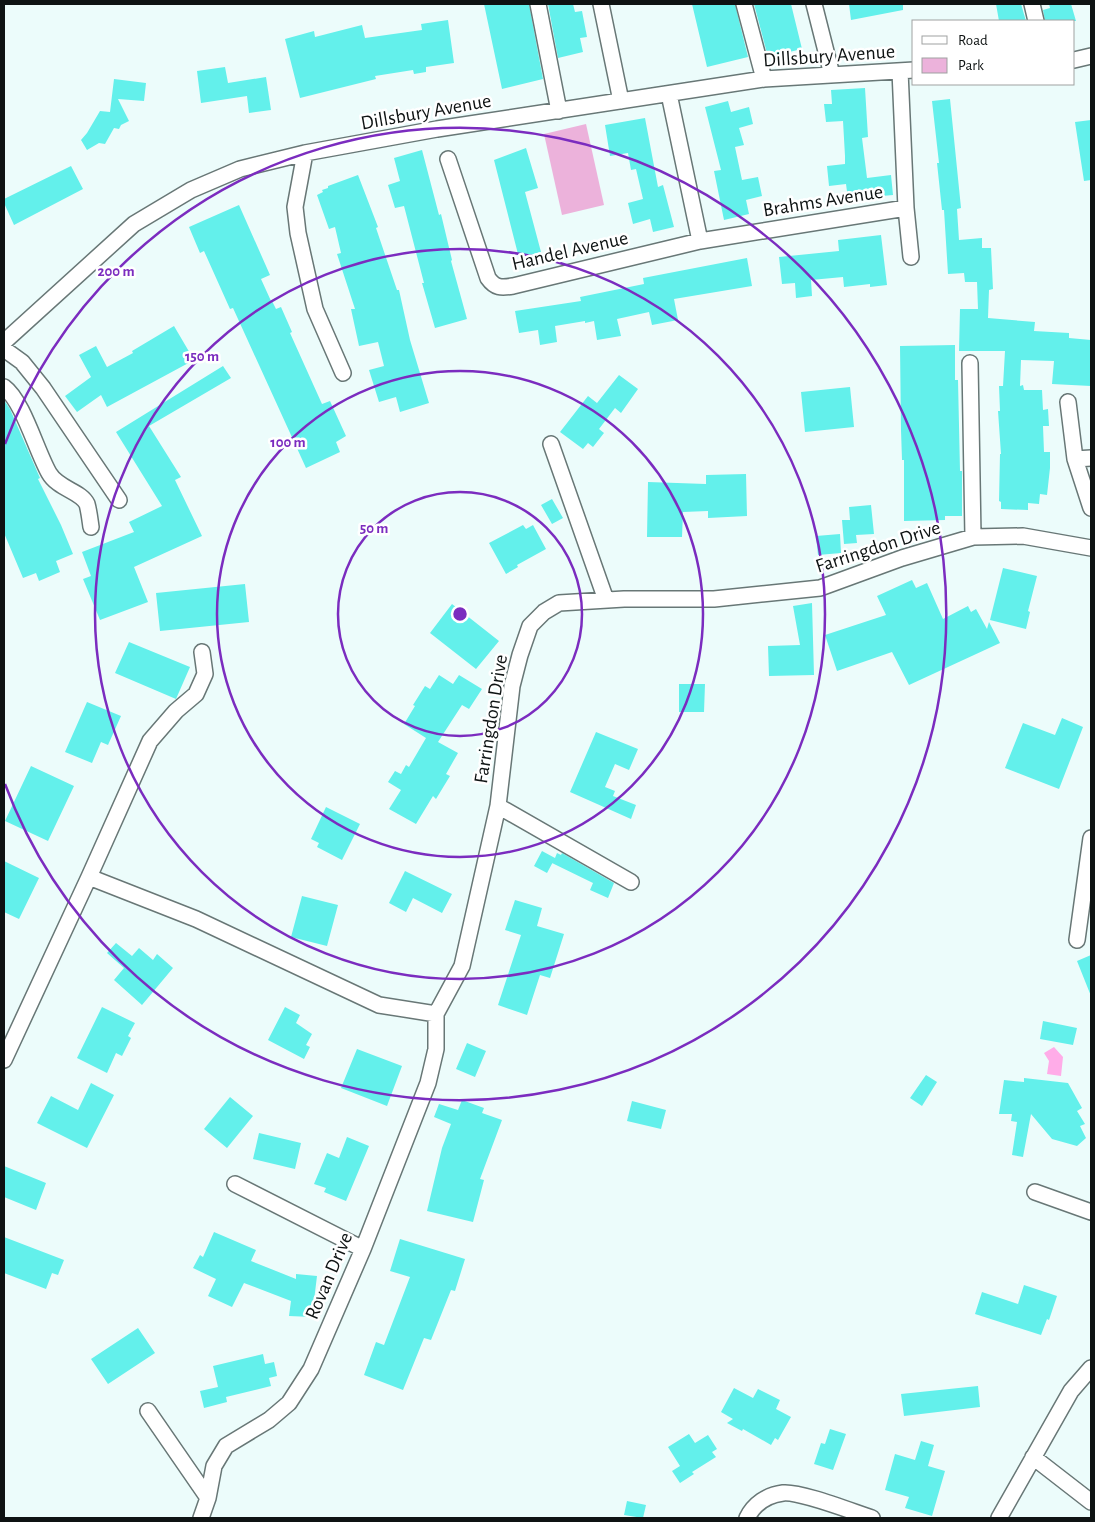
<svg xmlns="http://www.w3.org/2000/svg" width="1095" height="1522" viewBox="0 0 1095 1522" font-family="'Alegreya Sans',sans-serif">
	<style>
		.green { fill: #ecb2db }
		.water { fill: #fface8 }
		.building { fill: #63f0eb }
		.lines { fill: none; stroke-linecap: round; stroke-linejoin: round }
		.minor-casing { stroke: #687776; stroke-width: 18 }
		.minor { stroke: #fff; stroke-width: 15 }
		.ring { fill: none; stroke: #7b2cbf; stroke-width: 2.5 }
		.labels { text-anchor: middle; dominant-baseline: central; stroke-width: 5; stroke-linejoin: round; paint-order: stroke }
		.street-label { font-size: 20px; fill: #0e1313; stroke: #fff }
		.centre { fill: #7b2cbf; stroke: #fff; stroke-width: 2.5 }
		.ring-label { font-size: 15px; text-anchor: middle; font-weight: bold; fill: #7b2cbf; stroke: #fff; stroke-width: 5; stroke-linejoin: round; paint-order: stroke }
	</style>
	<rect width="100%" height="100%" fill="#ecfcfb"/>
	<!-- green -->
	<path class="green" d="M586,124l18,81 -42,10 -18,-81z"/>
	<!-- water -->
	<path class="water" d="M1054,1047l9,10 -2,19 -14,-2 2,-13 -5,-8z"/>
	<!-- building -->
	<path class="building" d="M484,4h45l14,75 -41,10z
		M548,4h25l2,8 7,-1 5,26 -7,1 3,14 -25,6z
		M692,4h43l13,53 -41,10z
		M754,4h37l11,45 -34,8z
		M849,4h54v6l-52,10z
		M996,4h25l5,17h-27z
		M1049,4h22l5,17h-31l-2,-11 7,-2z
		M448,20l6,43 -28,4v5l-12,2 -1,-4 -38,6 1,3 -76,19 -15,-59 29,-8 1,6 47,-12 3,13 57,-8 -1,-6z
		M225,67l3,16 38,-6 5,33 -22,3 -2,-17 -46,7 -4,-32z
		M114,79l32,4 -2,18 -26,-2 11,22 -8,4 -2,4 -5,-1 -9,16 -6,-1 -12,7 -6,-10 6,-7 13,-22 10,1z
		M865,88l3,49 -6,1 5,40 24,-3 2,20 -45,4 -2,-15 -17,2 -2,-20 18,-2v-8l-2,-35 -17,1 -2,-18h8l-1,-14z
		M950,99l11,109 -4,1 2,31 23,-2v10h9l2,41 -4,1 -1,28 47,4 -1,9 35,2v5l22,2v46l-39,-2 2,-23 -33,-1 -1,26 3,-1 1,5h18l1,20 5,-1 1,17h-6l1,26h6v16l-3,27 -7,-1 -1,10 -11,-1v7l-27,-1v-7l-2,-1 1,-47h1l-3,-43h2l-1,-25h4l2,-35h-46l1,-42h18l-1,-27h-12l-1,-9 -16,1 -4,-64h-2l-5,-47h2l-7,-62z
		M728,101l3,11 18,-5 4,17 -14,4 5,17 -9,2 7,33 16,-3 4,19 -16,4 3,14 -25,6 -10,-49 7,-1 -16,-63z
		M645,118l13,69 5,-2 11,42 -21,5 -3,-13 -17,5 -5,-21 15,-4 -7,-30 -5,1 -3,-17 -18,3 -5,-31z
		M1091,120v60l-7,1 -9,-59z
		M526,148l12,40 -13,4 16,60 -22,6 -25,-98z
		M422,150l17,65 2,-1 11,46 -1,1 16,58 -32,9 -13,-45h2l-20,-77 -9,2 -7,-23 12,-4 -6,-23z
		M71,166l12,23 -69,36 -10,-22v-4z
		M358,175l20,52 -2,1 21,62h2l11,50 19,63 -29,9 -4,-15 -17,5 -10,-32 15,-4 -6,-24 -19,4 -8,-37h4l-18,-55 4,-1 -6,-26 -6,2 -12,-34 6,-3 -1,-2 6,-2v-2z
		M239,205l31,70 -9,4 10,22h1l4,8 5,-2 11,25 -2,1 32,71 8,-3 16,35 -10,6 4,10 -34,16 -73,-160 -3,1 -26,-58 -4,2 -11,-26z
		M881,235l6,50 -17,2v-3l-26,3 -1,-10 -32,3 1,16 -16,2 -1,-15 -13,1 -3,-27 60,-6 -1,-11z
		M747,258l5,28 -78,13 4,21 -26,5 -3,-13 -32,7 4,17 -24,4 -3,-19 -9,2v-2l-30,5 2,16 -17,3 -2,-15 -19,3 -4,-22 66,-10 -1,-4 64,-13 -1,-6z
		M174,326l20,34 -87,47 -6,-12 -24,17 -12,-16 26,-19 -12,-22 17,-9 11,21 26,-14 -1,-2z
		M955,345v35h3l2,91h2v45h-17v4l-41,1v-61h-2l-1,-30 -1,-84z
		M223,366l8,12 -82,48 32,51 -6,3 27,56 -68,31 14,35 -48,18 -17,-41 8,-3 -9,-24 52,-20 -5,-10 33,-16 -46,-74z
		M619,375l19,14 -17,24 -6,-5 -16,21 5,4 -11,14 -5,-4 -5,6 -23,-17 28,-36 9,7z
		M850,387l4,40 -49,5 -4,-40z
		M4,400l6,9 30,69 -2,1 23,46 12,29 -17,7 4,11 -21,9 -3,-8 -13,5 -19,-45z
		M746,474l1,42 -39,2v-7l-25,1 -1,25h-35l1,-55 58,2v-9z
		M552,499l11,19 -11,6 -11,-19z
		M871,505l3,29 -18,1 1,8 -13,1 -2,-24h8l-1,-13z
		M523,525l3,4 7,-4 13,24 -29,16 1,2 -12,7 -17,-31z
		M840,534l1,19 -23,2 -2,-19z
		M1003,568l34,8 -9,35 2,1 -4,17 -36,-9z
		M912,580l4,8 11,-5 16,36 25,-13 3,6 5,-3 11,20 2,-7 11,21 -91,42 -17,-33 -55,19 -12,-36 61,-20 -9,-19z
		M245,584l4,38 -89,9 -4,-38z
		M812,603l2,72 -45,1 -1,-30 32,-1 -7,-39z
		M452,604l47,37 -23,28 -46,-36z
		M129,642l61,25 -14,32 -61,-26z
		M439,675l14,9 6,-9 23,14 -13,20 -7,-4 -24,37 20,11 -12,21 4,2 -14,23 -3,-3 -17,28 -27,-15 12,-19 -13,-8 7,-11 6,3 5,-9 3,2 17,-29 -22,-14 11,-18 -2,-1 12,-19 5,3z
		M679,684h26l-1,28h-25z
		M87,702l34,14 -13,29 -7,-3 -9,21 -27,-11z
		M1062,718l21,9 -24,62 -54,-21 18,-45 32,12z
		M596,732l42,17 -9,21 -14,-6 -10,23 10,4 -2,5 23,9 -5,14 -61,-27z
		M31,766l43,20 -26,55 -43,-20z
		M326,807l34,17 -18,36 -25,-13 2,-4 -8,-4z
		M542,851l13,7 2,-5 4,2 1,-2 52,30 -6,15 -18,-8 3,-7 -41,-20 2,-3 -7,13 -13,-7z
		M4,861l35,17 -20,41 -15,-7z
		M405,871l47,23 -10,19 -29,-15 -7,14 -17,-9z
		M302,896l36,9 -11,41 -36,-9z
		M515,900l27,8 -5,18 27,8 -14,44 -10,-3 -13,40 -29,-10 23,-70 -16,-5z
		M116,943l16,13 7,-8 14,12 4,-6 16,14 -31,37 -28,-25 10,-12 -17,-15z
		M1091,955v41l-14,-35z
		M102,1007l33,16 -7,13 3,2 -9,18 -6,-3 -9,20 -30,-15z
		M285,1007l15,8 -4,8 16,11 -6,11 4,2 -6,12 -36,-19z
		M1043,1021l34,7 -4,17 -33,-6z
		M467,1043l19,8 -11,26 -19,-8z
		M357,1049l45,17 -15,40 -46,-18z
		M926,1075l11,7 -15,24 -12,-8z
		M1024,1078l44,5 14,25 -5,3 8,13 -5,2 6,12 -9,8 -25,-7 -21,-25 -8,43 -11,-2 5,-33 -6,-1 1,-7h-13l5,-34 20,2z
		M91,1083l23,12 -27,53 -50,-25 14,-27 27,14z
		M230,1097l23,19 -26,32 -23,-19z
		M462,1100l22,8 -2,5 20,7 -22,59 4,1 -11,42 -46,-11 15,-63 9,-24 -17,-7 5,-13 19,6z
		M632,1101l34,9 -5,19 -34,-8z
		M259,1133l42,10 -6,26 -42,-10z
		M347,1137l22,9 -23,55 -22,-9 2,-4 -12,-4 13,-31 12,5z
		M4,1166l42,17 -10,27 -32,-13z
		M214,1232l42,18 -5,11 45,18v-5l21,2 -5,41 -23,-1 2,-15 -47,-18 -12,24 -24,-11 8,-17 -23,-11 7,-13 3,2z
		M4,1237l60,23 -6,15 -6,-2 -6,16 -42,-16z
		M400,1239l65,20 -10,32 -4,-1 -20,50 -7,-2 -21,52 -39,-15 12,-33 8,3 26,-68 -20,-6z
		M1024,1285l33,11 -8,24 -2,-1 -6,16 -66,-21 7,-22 36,12z
		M138,1328l17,25 -47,31 -17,-25z
		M263,1354l2,10 9,-2 3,14 -8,2 2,8 -45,11 1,5 -23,6 -4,-17 18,-4 -5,-21z
		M978,1386l2,21 -76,9 -3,-22z
		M734,1388l19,10 5,-9 22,11 -4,9 15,8 -13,23 -3,-2 -4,7 -28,-16 -1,2 -15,-8 6,-4 -12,-7z
		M830,1429l16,5 -13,36 -19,-6 7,-21 4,1z
		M689,1434l6,9 13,-8 9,14 -5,3 4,5 -24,15 2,2 -14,9 -8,-12 8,-5 -12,-19z
		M921,1441l13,4 -6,21 17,5 -13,45 -27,-8 4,-11 -24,-7 10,-36 20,6z
		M627,1501l19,4 -3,13 -19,-3z"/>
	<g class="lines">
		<!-- minor casing -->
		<g class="minor-casing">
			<path id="minor" d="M538,4l21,107
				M601,4l20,97
				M744,4l20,75
				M814,4l18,71
				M1032,4l4,17
				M1074,60l17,-4
				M669,94l31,147
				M305,153l-10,54 3,26 17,76 28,64
				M448,159l40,119c7,10 13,10 25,8l187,-45 206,-33 -6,-137
				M906,208l5,49
				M4,342l130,-118 57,-34 49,-21 65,-16 132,-24 327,-50 150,-9
				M4,349l18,13 21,26 76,112
				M970,363l3,174
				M4,387c19,14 32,63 45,86 9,16 32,18 38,31 2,7 3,16 4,23
				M1068,402l7,57 16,49
				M551,444l55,156
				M1075,459l16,-1
				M498,806l133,76
				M89,877l107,42 183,86 57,9
				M1077,940l14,-102
				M4,1060l85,-183 61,-136 26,-30 20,-17 9,-20 -3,-22
				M235,1184l128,65
				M1035,1192l56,20
				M148,1411l60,87
				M1033,1457l58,45
				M201,1518l7,-20 6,-32 12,-20 43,-26 20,-17 22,-34 52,-120 65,-166 8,-34v-35l26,-48 36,-160 14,-120 8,-31 10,-29 14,-14 15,-9 65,-4h90l106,-11 82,-30 71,-21 50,-1 68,12
				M747,1518c7,-14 20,-23 36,-25 17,-2 70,19 89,25
				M999,1518l72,-127 20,-23"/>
		</g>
		<!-- minor -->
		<use href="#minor" class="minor"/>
	</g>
	<!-- distance rings -->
	<g class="ring">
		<circle cx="460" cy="614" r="122"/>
		<circle cx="460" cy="614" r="243"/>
		<circle cx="460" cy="614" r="365"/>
		<path d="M5 444A486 486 0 1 1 5 784"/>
	</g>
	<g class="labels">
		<!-- street labels -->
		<g class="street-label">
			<text transform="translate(829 56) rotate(-4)">Dillsbury Avenue</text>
			<text transform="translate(426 112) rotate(-10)">Dillsbury Avenue</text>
			<text transform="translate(823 201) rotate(-9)">Brahms Avenue</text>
			<text transform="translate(570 251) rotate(-13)">Handel Avenue</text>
			<text transform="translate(878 547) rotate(-18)">Farringdon Drive</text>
			<text transform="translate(491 719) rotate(-81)">Farringdon Drive</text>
			<text transform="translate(329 1276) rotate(-67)">Rovan Drive</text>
		</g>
	</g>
	<circle cx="460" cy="614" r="8" class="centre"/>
	<g class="ring-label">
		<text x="116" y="276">200 m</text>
		<text x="202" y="361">150 m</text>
		<text x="288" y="447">100 m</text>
		<text x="374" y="533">50 m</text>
	</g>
	<!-- border -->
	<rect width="1095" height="1522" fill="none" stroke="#0e1313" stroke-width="10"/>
	<!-- legend -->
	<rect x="912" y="20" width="162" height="65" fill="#ffffff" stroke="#9fa1a1"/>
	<rect x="922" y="36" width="25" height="8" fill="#ffffff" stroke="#9fa1a1"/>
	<text x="958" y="45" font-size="15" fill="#0e1313">Road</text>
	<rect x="922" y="58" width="25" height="15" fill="#ecb2db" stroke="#9fa1a1"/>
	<text x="958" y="70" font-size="15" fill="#0e1313">Park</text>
</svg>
